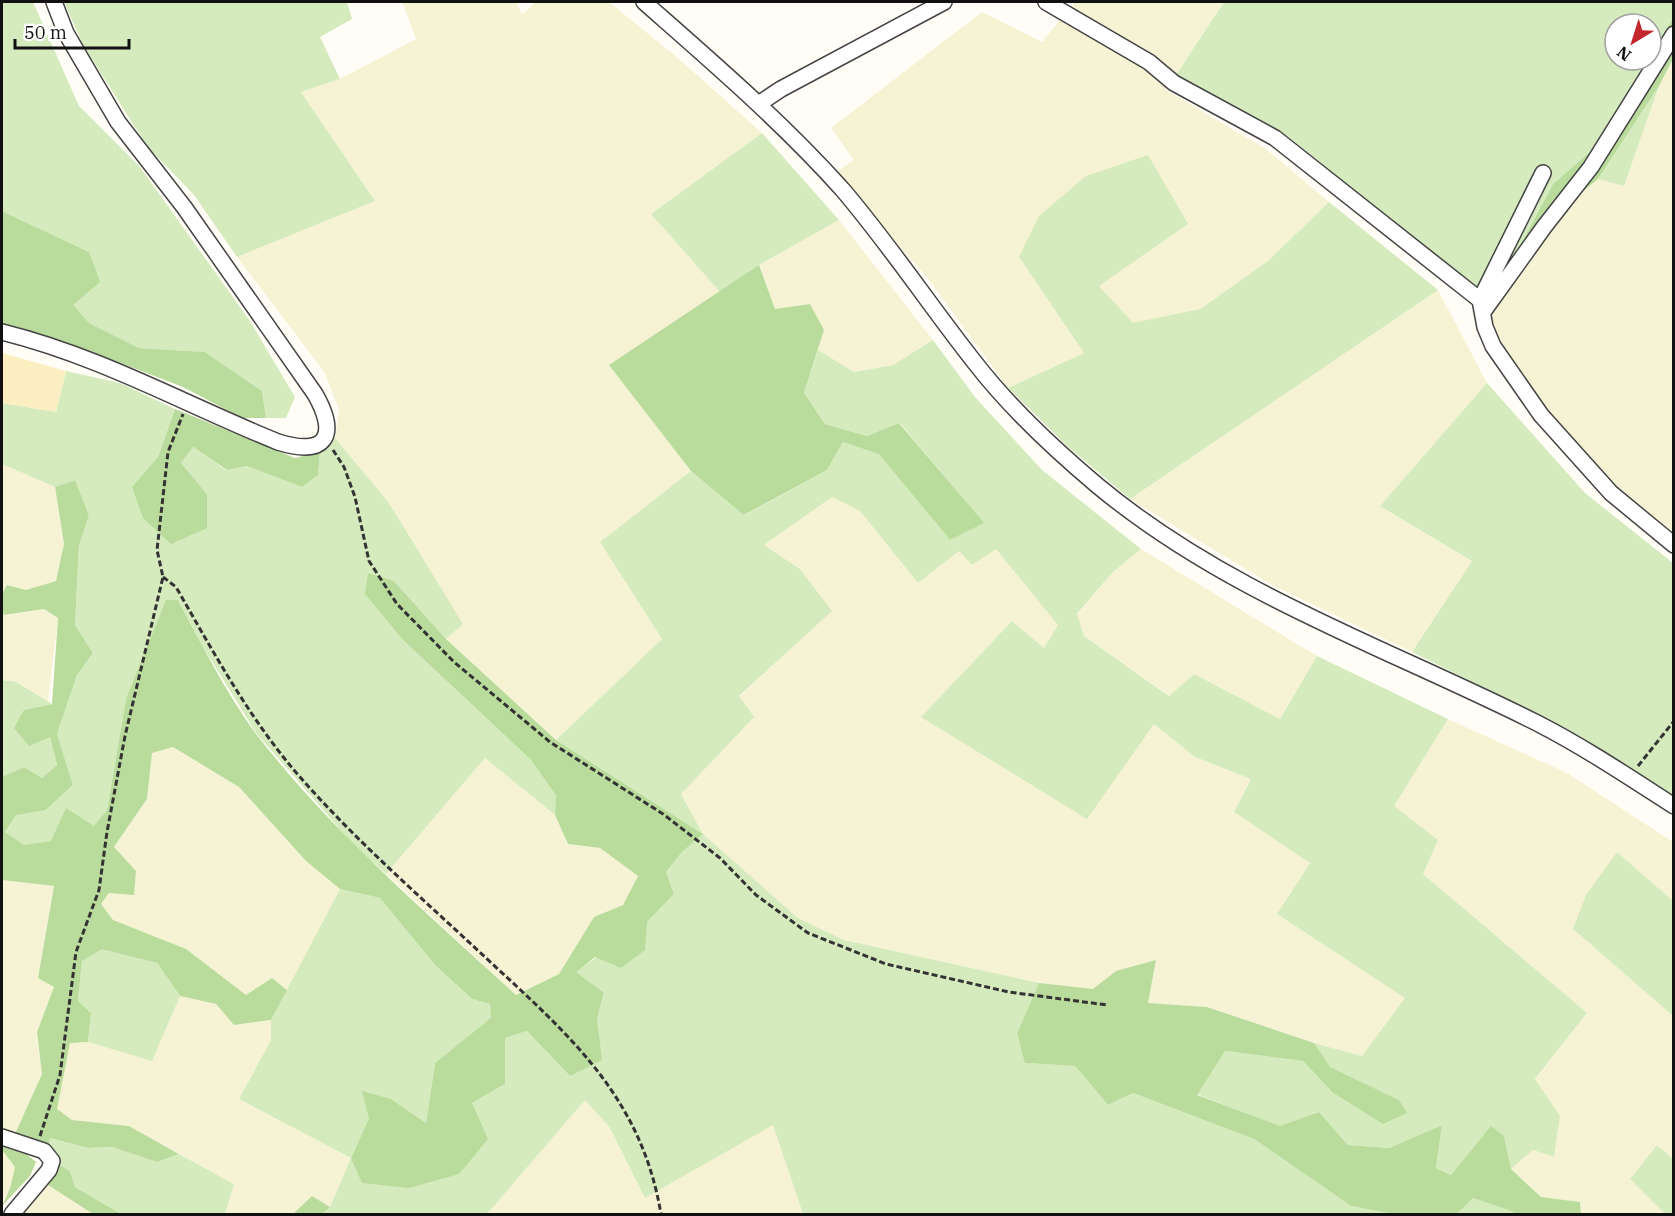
<svg xmlns="http://www.w3.org/2000/svg" width="1675" height="1216" viewBox="0 0 1675 1216" font-family="'IBM Plex Serif',serif">
	<style>
		.farmland { fill: #f6f3d4 }
		.green { fill: #d5ebbd }
		.forest { fill: #b9dc9c }
		.sand { fill: #fbeec1 }
		.lines { fill: none; stroke-linecap: round; stroke-linejoin: round }
		.minor-casing { stroke: #444; stroke-width: 18 }
		.path { stroke: #333; stroke-width: 3; stroke-dasharray: 6 3; stroke-linecap: butt }
		.minor { stroke: #fff; stroke-width: 15 }
	</style>
	<rect width="100%" height="100%" fill="#fffdf5"/>
	<!-- farmland -->
	<path class="farmland" d="M402,2h114l6,12 14,-12h73l69,56 84,75 -111,81 69,78 -110,73 81,106 -91,71 62,97 -106,101 -110,-101 16,-15 -73,-121 -54,-65 4,-28 -14,-37 -88,-116 138,-56 -74,-109 39,-13 76,-40z
		M1075,2h149l-58,88 100,59 63,53 -61,59 -68,48 -67,15 -35,-38 90,-62 -169,33 65,96 -76,35 -81,-111 -94,-103 21,-14 -23,-32 151,-116 60,30z
		M1673,59v474l-57,-48 -82,-89 -41,-69 -2,-27 64,-86 43,-35 26,7 35,-100z
		M839,220l94,120 -40,25 -39,7 -36,-22 6,-20 -49,-21 -16,-44z
		M1438,290l49,93 -107,123 92,55 -60,91 -140,-67 -142,-86z
		M2,464l53,23 9,57 -8,38 -30,8 -19,-5 -5,7z
		M832,497l28,14 58,72 41,-32 37,-2 63,76 -15,23 -32,-27 -90,95 232,8 41,33 56,22 -17,33 76,51 -33,51 129,84 -44,58 -48,-13 -107,-36 -59,-4 8,-42 -40,10 -23,19 -54,-7 -195,-43 -46,-22 -95,-84 -22,-40 72,-77 -14,-20 92,-86 -31,-42 -36,-24z
		M1141,549l176,107 -37,63 -86,-45 -24,22 -86,-60 -7,-21 35,-42z
		M44,609l14,9 -10,84 -32,-20 -14,-2v-70l3,5z
		M1448,719l119,54 106,69v59l-56,-49 -44,77 100,87v143l-16,-14 -27,34 35,35h-84l-1,-12 -39,-5 -30,-28 22,-19 21,7 6,-41 -25,-36 52,-67 -164,-139 -29,-68z
		M173,747l66,40 67,74 34,28 -53,101 -15,-12 -26,18 -60,-47 -74,-29 -11,-16 8,-11 25,1 2,-23 -22,-23 33,-49 5,-46z
		M485,758l70,57 13,29 32,4 38,28 -15,29 -29,12 -35,57 -43,21 -130,-121z
		M2,880l52,6 -16,91 16,10 -17,45 5,42 -28,62 -12,-4z
		M180,996l36,8 18,21 37,-5v20l-32,59 112,59 -21,49 -18,-11 -19,18h-68l9,-30 -105,-58 -57,-6 -16,-11 14,-66 18,-1 64,18z
		M585,1100l25,28 35,70 128,-74 30,90h-316z
		M2,1150l13,17 -5,21 -8,15z
		M45,1183l48,31h-75z"/>
	<!-- green -->
	<path class="green" d="M2,2h31l46,104 61,61 110,154 45,76 -9,21h-20l-4,-27 -57,-39 -66,-4 -50,-25 -17,-18 17,-53 -87,-41z
		M64,2h283l5,17 -32,18 20,42 -39,13 74,109 -138,56 -43,-62 -47,-49 -64,-101z
		M1224,2h449v16l-22,36v-30h-36v36h33l-56,90 -39,34 -62,116 -202,-163 -113,-62z
		M1659,86l-35,100 -26,-7z
		M762,133l77,87 -80,45 -39,27 -69,-78z
		M1148,155l40,69 -89,62 34,37 67,-14 68,-48 61,-59 109,88 -308,209 -63,-53 -59,-58 76,-35 -65,-96 20,-41 47,-40z
		M933,340l42,57 67,73 99,79 -29,24 -35,41 7,22 85,60 25,-22 86,45 37,-63 131,63 -54,87 44,34 -15,34 164,139 -52,66 25,37 -6,41 -21,-7 -22,19 -7,-33 -53,39 -15,-7 6,-43 -53,23 -41,-3 -29,-33 -39,15 -84,-33 29,-43 78,10 29,31 74,21 -7,-13 -70,-33 -15,-24 48,13 43,-58 -128,-84 33,-51 -76,-51 17,-33 -56,-22 -41,-33 -67,95 -166,-102 91,-96 32,27 14,-23 -62,-76 -24,16 -13,-14 -41,32 -58,-72 -28,-14 -68,48 36,24 32,42 -93,85 15,21 -73,77 22,40 95,84 46,22 195,43 -22,50 9,30 49,3 33,39 25,-12 121,46 97,67 42,8h-590l-30,-89 -128,73 -35,-70 -25,-28 -98,114h-165l8,-7 21,-49 -112,-59 32,-59v-20l69,-131 40,9 55,67 37,34 18,5 2,14 -57,45 -9,60 -35,-24 -22,19 -18,40 121,-55 33,-19v-46l22,-7 43,45 27,-57 7,-25 -29,-22 72,-50 27,-28 -8,-22 16,-20 21,-18 -147,-94 106,-101 -62,-97 91,-71 54,44 82,-45 16,-28 36,11 71,87 33,-17 -83,-100 -33,13 -42,-12 -21,-31 14,-43 36,22 39,-7z
		M66,371l54,12 55,26 -17,48 -26,30 75,7 -26,-31 12,-16 33,23 21,-4 55,21 16,-12 2,-23 15,-14 54,65 74,121 -17,15 -52,-58 -26,-7 36,67 127,119 26,35 -2,20 -70,-57 -99,116 -34,-31 -96,-110 -53,-86 -24,-46 -53,98 -19,111 -13,17 -43,14 -27,5 -19,-14 11,-18 30,-4 27,-25 -16,-51 20,-59 16,-22 -18,-28 4,-79 10,-31 -14,-35 -20,7 -53,-23v-61l54,9z
		M1487,383l98,110 88,70v232l-106,-66 -155,-77 60,-91 -92,-55z
		M2,680l14,2 36,22 -28,6 26,26 7,29 -15,13 -18,-11 -22,10z
		M1617,852l56,49v115l-100,-87 13,-34z
		M102,948l55,15 23,33 -28,65 -64,-19 3,-29 -13,-12 4,-40z
		M50,1138l38,10 24,-1 45,15 22,-8 55,30 -9,30h-104l-46,-27 -5,-16c-16,-10 -23,-14 -20,-33z
		M1657,1145l16,14v55h-8l-35,-35z
		M1473,1198l38,13 4,3h-58z"/>
	<!-- forest -->
	<path class="forest" d="M1673,18v41l-14,27 -61,93 -43,35 -64,86 62,-116 39,-34 56,-90h3v-6z
		M2,211l87,41 11,30 -27,23 16,18 50,25 66,4 57,39 4,27h-24l-59,-31 -96,-37 -85,-24z
		M759,265l16,44 35,-5 14,26 -20,63 21,31 42,12 32,-13 85,100 -34,17 -71,-86 -36,-12 -16,28 -83,45 -53,-44 -82,-106z
		M175,409l120,49 25,-6 -2,23 -16,12 -55,-21 -20,4 -34,-23 -12,16 26,31v34l-36,16 -28,-26 -11,-31 26,-30z
		M75,480l14,35 -10,31 -4,79 18,28 -16,22 -20,59 16,51 -27,25 -30,5 -11,17 19,13 27,-4 15,-33 28,18 13,-16 19,-111 40,-99h12c24,45 48,93 78,134 75,97 170,178 260,261l43,-21 35,-57 29,-12 15,-29 -38,-28 -32,-4 -13,-29 1,-20 -25,-35 -127,-119 -39,-47 3,-21 26,8 52,58 110,101 147,94 -21,18 -16,20 8,22 -27,28 -2,28 -24,18 -26,-11 -19,15 28,21 -7,26 5,41 -32,16 -43,-45 -22,7v46l-33,19 16,36 -29,35 -50,14 -47,-5 -11,-25 18,-40 -7,-27 29,8 35,24 9,-60 56,-45 -1,-14 -18,-5 -37,-34 -55,-67 -40,-9 -34,-28 -67,-74 -66,-40 -21,6 -5,46 -33,48 22,24 -2,24 -25,-2 -8,11 12,16 73,29 60,46 26,-17 15,12 -16,30 -37,5 -18,-21 -36,-8 -23,-33 -55,-14 -20,12 -4,40 13,12 -3,29 -18,1 -13,66 15,11 57,6 50,28 -22,8 -45,-15 -24,1 -38,-10 -1,9 -35,-11 28,-62 -5,-42 17,-45 -16,-9 16,-92 -52,-6v-103l22,-10 18,11 15,-13 -7,-28 -21,9 -15,-18 10,-18 28,-6 6,-86 -14,-9 -40,6c-4,-10 -4,-21 3,-30l19,5 30,-9 8,-37 -9,-57z
		M1156,960l-8,43 59,4 107,36 16,24 69,33 8,13 -24,11 -51,-32 -29,-31 -78,-10 -28,44 83,31 39,-14 29,33 41,3 53,-23 -6,43 15,7 40,-49 13,10 7,33 30,28 39,5 1,12h-66l-4,-3 -38,-13 -16,16h-64l-42,-8 -97,-67 -121,-46 -25,12 -33,-39 -50,-3 -8,-30 22,-50 54,6 23,-18z
		M2,1145l22,7 12,10 -6,14 -28,30 8,-18 5,-21 -13,-17z
		M60,1165l10,6 5,16 46,27h-28l-48,-31z
		M312,1196l18,11 -8,7h-29z"/>
	<!-- sand -->
	<path class="sand" d="M2,353l64,18 -10,41 -54,-9z"/>
	<g class="lines">
		<!-- minor casing -->
		<g class="minor-casing">
			<path id="minor" d="M644,2c68,60 137,119 198,187 48,56 88,117 134,175 35,45 78,85 122,122 130,108 290,162 439,237 47,24 92,54 137,83
				M1046,2l103,60 25,21 101,55 205,162 5,27 8,19 48,69 70,78 63,52
				M760,103l21,-14 163,-87
				M1480,300l63,-127
				M1483,312l61,-85 47,-60 83,-133
				M2,332c100,25 182,72 276,110 48,15 61,-6 37,-48l-131,-187 -66,-85 -52,-89 -12,-31
				M2,1137l42,14 8,10 -3,9 -37,44"/>
		</g>
		<!-- path -->
		<path class="path" d="M333,450l11,17 11,30 14,64 28,43 57,58 96,80 113,72 57,44 36,37 52,38 78,31 123,28 98,13
			M163,577l13,10c38,66 74,133 124,190 57,65 123,122 186,181 83,77 155,138 175,256
			M1638,766l36,-45
			M40,1136l20,-61 16,-123 23,-62 8,-58 18,-96 38,-159 -6,-27 11,-98 15,-38"/>
		<!-- minor -->
		<use href="#minor" class="minor"/>
	</g>
	<!-- border -->
	<rect width="1675" height="1216" fill="none" stroke="#111111" stroke-width="6"/>
	<!-- north arrow -->
	<g transform="translate(1633 42) rotate(218)"><circle r="28" fill="#ffffff" stroke="#a0a0a0" stroke-width="1.5"/>
	<path d="M0-4.5L10 22L0 15L-10 22Z" fill="#c4262e"/>
	<text y="-9" font-size="16" font-weight="bold" text-anchor="middle" fill="#111111">N</text>
	</g>
	<!-- scale -->
	<path d="M15 39v9h114v-9" fill="none" stroke="#111111" stroke-width="3"/>
	<text x="24" y="39" font-size="18" fill="#111111" stroke="#ffffff" stroke-width="4.5" paint-order="stroke">50 m</text>
</svg>
